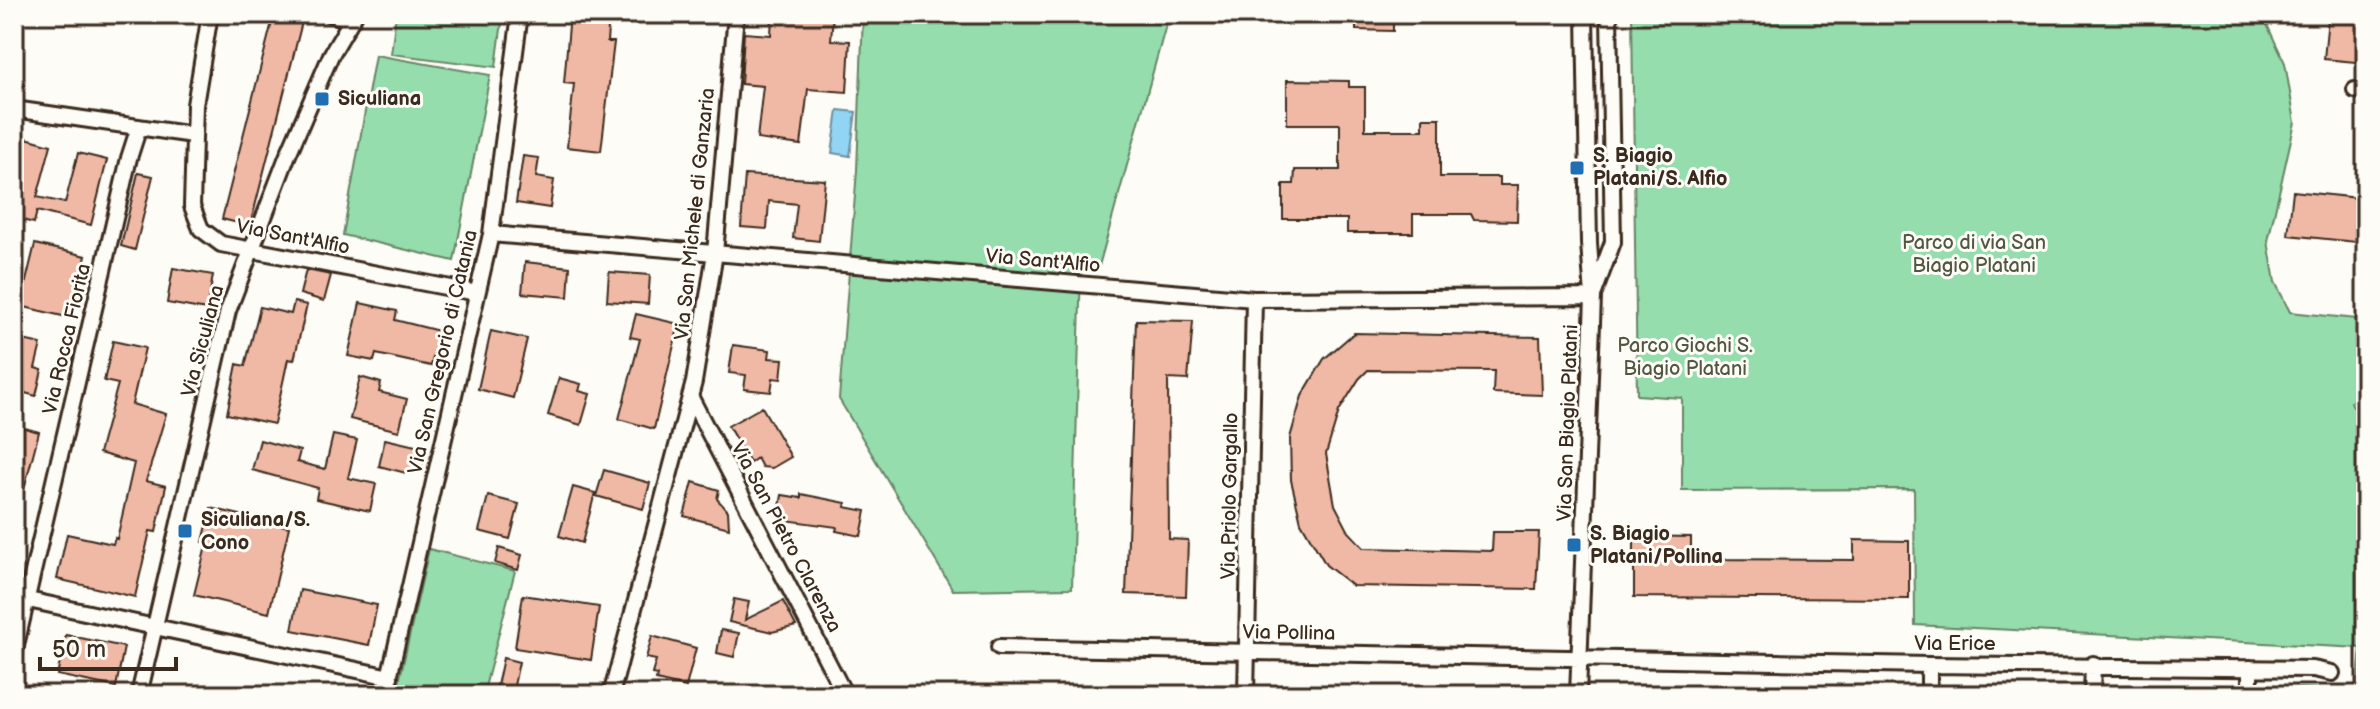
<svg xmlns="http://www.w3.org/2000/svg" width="2380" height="709" viewBox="0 0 2380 709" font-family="'Balsamiq Sans',sans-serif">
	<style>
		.green { fill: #95ddac; stroke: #688465; stroke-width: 2 }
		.water { fill: #91d4f3; stroke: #6f909e; stroke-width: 2 }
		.building { fill: #f0b9a5; stroke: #3b2a1e; stroke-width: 2 }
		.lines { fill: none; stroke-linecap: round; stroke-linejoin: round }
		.street-casing { stroke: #3b2a1e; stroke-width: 20 }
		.street { stroke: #fdfcf7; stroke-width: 14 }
		.poi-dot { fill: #1f6fb2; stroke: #fdfcf7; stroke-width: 3 }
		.labels { text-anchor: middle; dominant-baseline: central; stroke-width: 6; stroke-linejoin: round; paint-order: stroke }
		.poi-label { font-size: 20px; font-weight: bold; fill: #3b2a1e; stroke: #fdfcf7; text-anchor: start }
		.street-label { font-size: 20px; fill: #3b2a1e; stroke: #fdfcf7 }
		.park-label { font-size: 20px; fill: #525742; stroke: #fdfcf7 }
	</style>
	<rect width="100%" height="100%" fill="#fdfcf7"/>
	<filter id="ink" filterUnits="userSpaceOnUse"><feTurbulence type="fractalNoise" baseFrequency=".0125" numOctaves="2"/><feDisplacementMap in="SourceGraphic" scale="16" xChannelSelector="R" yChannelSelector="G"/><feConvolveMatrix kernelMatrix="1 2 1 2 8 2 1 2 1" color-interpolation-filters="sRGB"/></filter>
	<g filter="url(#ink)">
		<!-- green -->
		<path class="green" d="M396,14h107l-7,53 -105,-13z
			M863,14h306l-70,252h-18l-9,322 -119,2 -114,-191 18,-229z
			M1632,14h630l23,49 10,59 -27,119 7,41 15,30 76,8v71l-15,11 15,30v263h-105v-8l96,3 4,-42 -446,-23 -1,-136 -232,1v-92l-45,-3z
			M375,55l115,20 -36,186 -111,-26z
			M429,549l86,22 -32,124h-67l-19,-4z"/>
		<!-- water -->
		<path class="water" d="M838,110l18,2 -6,44 -18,-3z"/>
		<!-- building -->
		<path class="building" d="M274,14l29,4 -53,208 -28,-7z
			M570,14h39l-2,28h7l-13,109 -34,-4 7,-63 -10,-1z
			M772,14h61l-2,26 19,1 -3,51 -39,-3 -7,56 -44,-6 6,-53 -22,-2 3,-51 27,2z
			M1356,14h37v17l-37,-1z
			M2328,18l38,4v41l-42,-4z
			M1287,80l62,1v6h16v43h58v-12h17v59h60v8h18l-1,36 -43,-1 -3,-6h-58v19h-66v-14h-64v-35h11l1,-14h45v-46h-53z
			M19,136l32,9 -14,52 28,6 13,-50 29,7 -16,65 -54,-14 -3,12 -20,-5v-27l4,1 4,-16 -8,-2v-19z
			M523,156l16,2 -3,19 18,3 -4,28 -34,-5z
			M138,173l15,3 -18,74 -14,-4z
			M745,175l80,5 -6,61 -26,-3 4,-34 -28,-3 -2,28 -26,-2z
			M2293,191l73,8v44l-78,-8z
			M35,244l51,12 -15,62 -51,-12z
			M525,262l45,5 -2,30 -46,-4z
			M173,268l40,7 -6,35 -40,-7z
			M306,270l25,5 -7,26 -24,-7z
			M609,272l41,3 -2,29 -41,-3z
			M294,302l13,3 -13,55 -6,-1 -14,65 -47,-10 10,-50 8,2 15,-59 31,7z
			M360,303l37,8 -2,9 44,11 -8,35 -55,-12 -2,7 -26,-5z
			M636,314l43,10 -25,105 -35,-10 21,-80 -10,-2z
			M1136,320l57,1 -5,59 -20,-1 1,160 19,1 -2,56 -60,-2z
			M491,331l36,8 -14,59 -35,-9z
			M1354,333l186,4 2,58 -49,-2 1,-22 -126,-1 -9,9 -20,32 -13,43 9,51 14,27 15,16 128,3 1,-19h46l-3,57 -183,-3 -27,-21 -25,-43 -10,-42 -1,-42 12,-42 22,-37z
			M14,338l27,6 -6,24 7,2 -6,26 -22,-6z
			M113,341l32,7 -13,56 34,10 -20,67 20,5 -10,46 -6,-1 -15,66 -78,-18 10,-45 46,10 2,-6 2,1 17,-76 -35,-10 19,-69 -14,-3z
			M733,345l37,5 -1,8 14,1 -2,20 -8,-1 -2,14 -27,-3 2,-14 -17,-2z
			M360,377l21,6 -2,9 28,7 -8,32 -49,-12z
			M559,378l22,6 -2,7 11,3 -9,31 -33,-10z
			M762,407l29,50 -19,11 -10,-1 -5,-9 -7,5 -22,-37z
			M14,425l25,7 -20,76 -5,-1z
			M333,435l24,5 -9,38 28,6 -6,27 -54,-12 2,-11 -66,-18 8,-30 40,11 -3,11 28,7z
			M385,439l35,8 -1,6 5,1 -4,17 -9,-2 -1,5 -31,-8z
			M604,470l46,13 -7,26 -47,-13z
			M693,482l26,8 -2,9 11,12 1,17 -45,-12z
			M573,487l22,6 -13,50 -23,-7z
			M801,494l45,9 -1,4 21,4 -5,25 -25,-5 1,-4 -59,-8 4,-24 19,3z
			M488,496l31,8 -9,35 -31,-8z
			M211,508l78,19 -20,86 -75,-18 13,-53h-4z
			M1634,536l57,1v22l163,1v-20l55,1v58l-275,-2z
			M499,548l23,7 -4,15 -23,-7z
			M300,590l77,15 -8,40 -77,-15z
			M523,595l76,12 -8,53 -76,-12z
			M734,599l15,3 -4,18 38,-19 13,25 -24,6 -43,-10z
			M721,630l18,3 -5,24 -17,-4z
			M66,635l58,12 -8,40 -59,-12z
			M652,636l44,12 -10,39 -30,-7 1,-5 -5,-1 4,-14 -10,-2z
			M503,658l16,4 -7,33h-17z"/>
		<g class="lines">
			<!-- street casing -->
			<g class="street-casing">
				<path id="street" d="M210,14l-15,91 -3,101 9,23 20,15 256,49
					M330,14l21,6
					M2355,90l11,1
					M14,109l179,26
					M491,234l763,65 339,-2
					M1594,293l19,-51 -4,-228
					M691,398l154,297
					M14,597l376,80
					M999,647l930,18 384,4 19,4
					M14,654l115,-496 10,-31
					M139,695l89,-384 59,-154 44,-102 24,-41
					M385,695l106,-461 29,-220
					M611,695l83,-313 21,-129 21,-239
					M1246,695l8,-396
					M1578,695l15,-398 -4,-54 -4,-229
					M1929,695v-30
					M2092,695l1,-31
					M2250,695v-27"/>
			</g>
			<!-- street -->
			<use href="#street" class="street"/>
		</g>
	</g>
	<!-- markers -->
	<g class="poi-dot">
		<rect x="314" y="91" width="16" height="16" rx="4"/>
		<rect x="1569" y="160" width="16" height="16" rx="4"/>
		<rect x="177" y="523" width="16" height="16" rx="4"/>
		<rect x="1566" y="537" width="16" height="16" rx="4"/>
	</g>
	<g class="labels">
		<!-- poi labels -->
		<g class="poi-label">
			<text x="338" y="99">Siculiana</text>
			<text x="1593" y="156">S. Biagio<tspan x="1593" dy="23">Platani/S. Alfio</tspan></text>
			<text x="201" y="520">Siculiana/S.<tspan x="201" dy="23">Cono</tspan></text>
			<text x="1590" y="534">S. Biagio<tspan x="1590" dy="23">Platani/Pollina</tspan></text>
		</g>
		<!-- street labels -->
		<g class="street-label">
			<text transform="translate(695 214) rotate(-84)">Via San Michele di Ganzaria</text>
			<text transform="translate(293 237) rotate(11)">Via Sant'Alfio</text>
			<text transform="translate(1043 261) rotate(5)">Via Sant'Alfio</text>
			<text transform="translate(67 339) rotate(-77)">Via Rocca Fiorita</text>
			<text transform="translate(203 341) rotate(-75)">Via Siculiana</text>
			<text transform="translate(443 352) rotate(-77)">Via San Gregorio di Catania</text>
			<text transform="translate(1568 423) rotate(-88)">Via San Biagio Platani</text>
			<text transform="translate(1230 496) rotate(-89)">Via Priolo Gargallo</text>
			<text transform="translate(786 537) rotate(62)">Via San Pietro Clarenza</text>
			<text transform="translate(1289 633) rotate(1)">Via Pollina</text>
			<text x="1955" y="644">Via Erice</text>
		</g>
		<!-- park labels -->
		<g class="park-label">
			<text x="1974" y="243">Parco di via San<tspan x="1974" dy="23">Biagio Platani</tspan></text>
			<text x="1685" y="346">Parco Giochi S.<tspan x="1685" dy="23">Biagio Platani</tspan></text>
		</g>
	</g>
	<!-- margin -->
	<rect width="2380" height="709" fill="none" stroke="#fdfcf7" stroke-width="48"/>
	<rect x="24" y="24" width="2332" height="661" fill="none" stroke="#3b2a1e" stroke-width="3" filter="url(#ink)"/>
	<!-- scale -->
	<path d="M40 657v12h136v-12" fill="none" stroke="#3b2a1e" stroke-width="4"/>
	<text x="52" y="657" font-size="24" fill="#3b2a1e" stroke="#fdfcf7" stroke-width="6" paint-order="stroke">50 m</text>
</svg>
